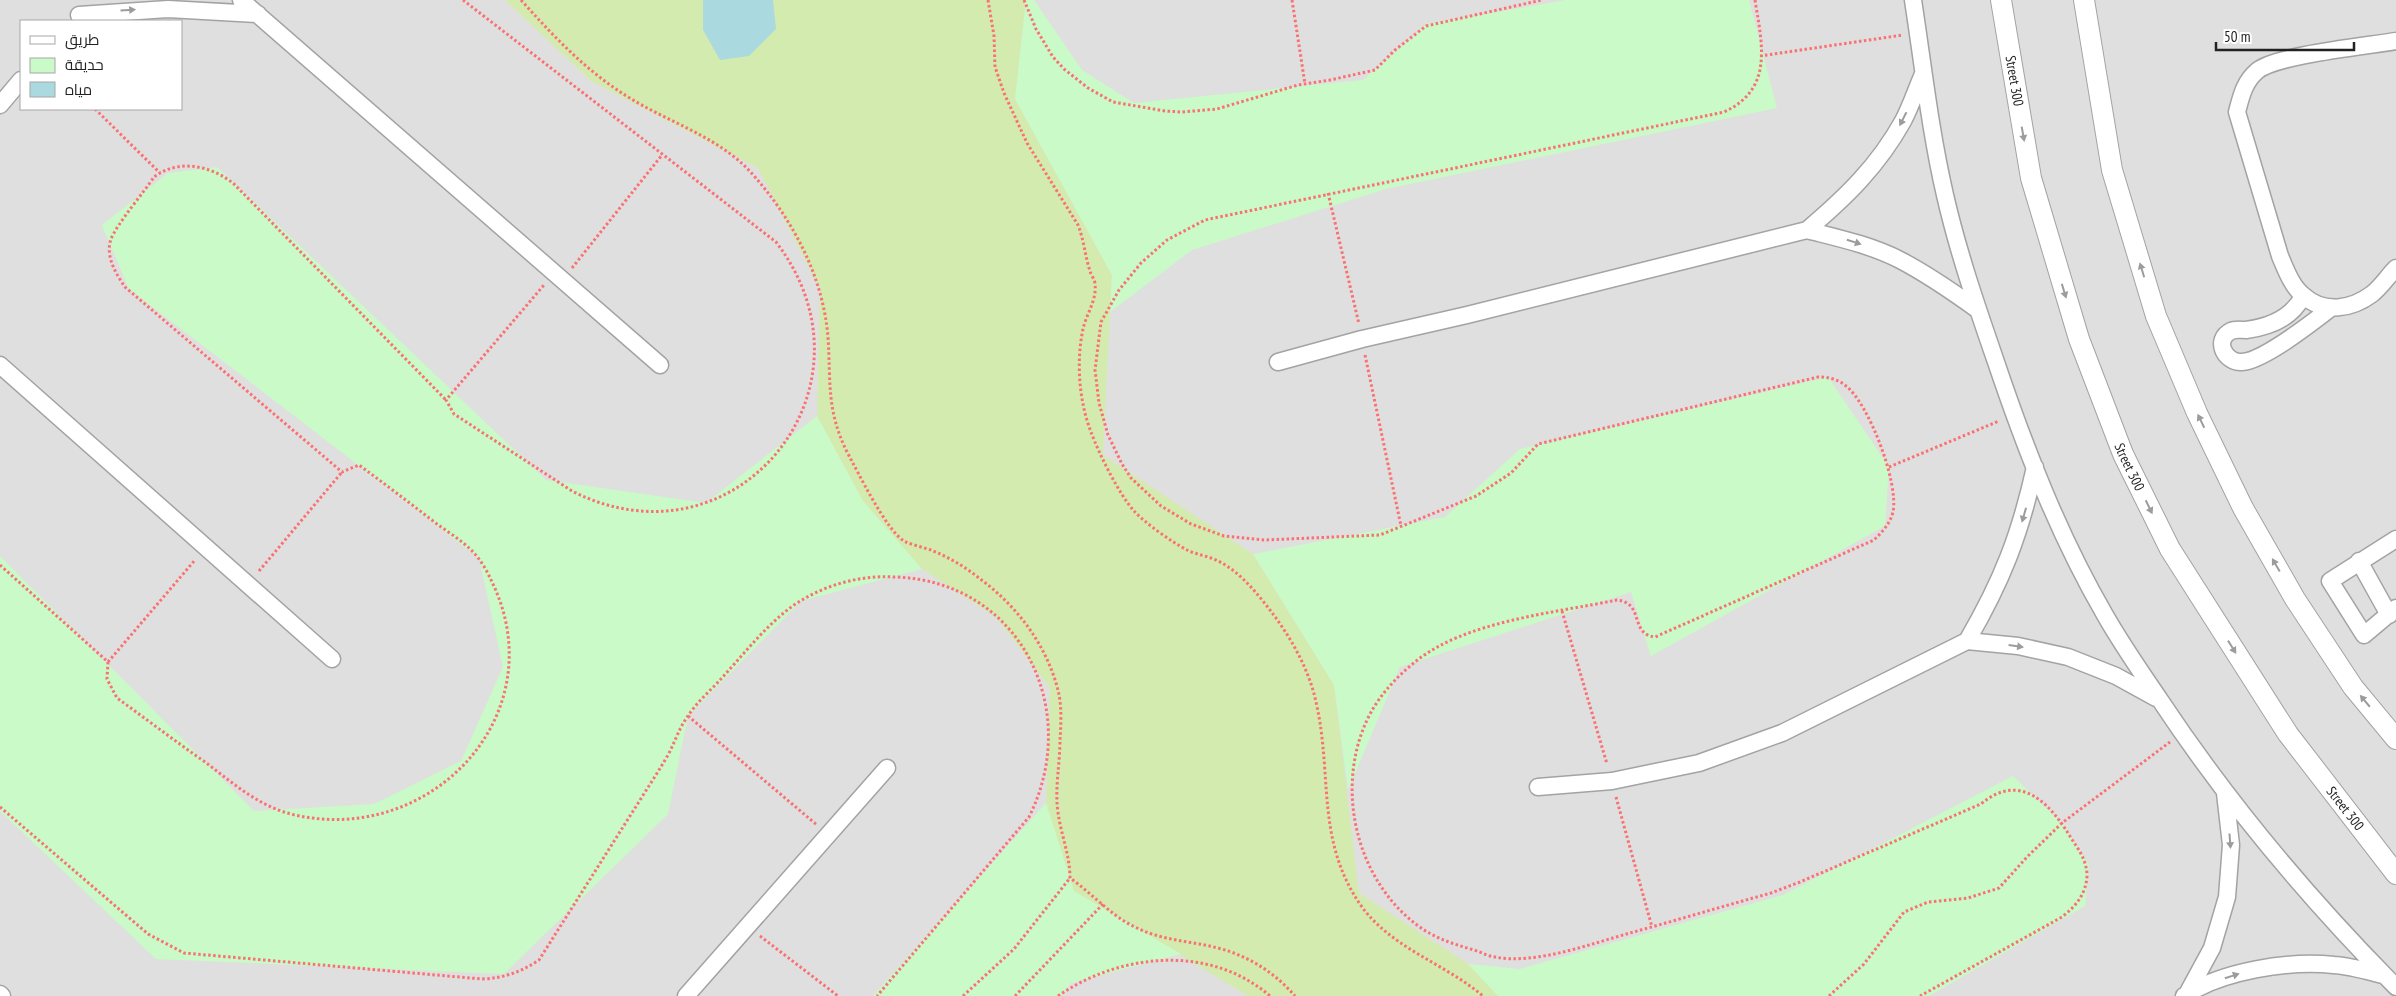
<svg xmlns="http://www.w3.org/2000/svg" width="2396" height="996" viewBox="0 0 2396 996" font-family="'PT Sans Narrow',Cairo,sans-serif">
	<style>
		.residential { fill: #e0dfdf; fill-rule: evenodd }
		.grass { fill: #d4ebaf }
		.park { fill: #c9fac7 }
		.water { fill: #aad9df }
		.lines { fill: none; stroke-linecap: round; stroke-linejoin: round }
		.minor-casing { stroke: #a3a3a3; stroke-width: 19 }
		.tertiary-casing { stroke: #a3a3a3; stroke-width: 22 }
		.path { stroke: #fa7173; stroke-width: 3; stroke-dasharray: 2.5 2.5; stroke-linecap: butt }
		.minor { stroke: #fff; stroke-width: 16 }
		.tertiary { stroke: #fff; stroke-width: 20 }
		.oneway { fill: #9c9c9c }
		.labels { text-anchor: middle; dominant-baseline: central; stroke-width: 4; stroke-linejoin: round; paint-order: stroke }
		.street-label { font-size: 14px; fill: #222; stroke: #fff }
	</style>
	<rect width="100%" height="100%" fill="#f2eee9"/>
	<!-- residential -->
	<path class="residential" d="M0,0h2396v996h-2396zM21,21h160v88h-160z"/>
	<!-- grass -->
	<path class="grass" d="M505,0h521l-11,99 97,176 -9,180 150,99 81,131 25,208 109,71 30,32h-250l-174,-105 -28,-88 4,-115 -54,-71 -74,-48 -59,-68 -46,-85 3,-127 -62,-121 -167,-87z"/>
	<!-- park -->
	<path class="park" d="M1026,0h8l48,70 52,33 229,-23 64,-56 139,-24h183l28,108 -391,81 -194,61 -82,62 2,-37 -97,-176z
		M217,167l329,313 160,23 111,-87 46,85 59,68 -121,32 -113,115 -20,98 -164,160 -348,-15 -156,-148v-255l254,255 120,-7 87,-43 42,-94 -24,-109 -350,-269 -27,-64 66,-52z
		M1828,377l61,90 -4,59 -234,130 -20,-64 -231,75 -52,123 -14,-105 -81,-131 192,-37 75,-68z
		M2013,776l49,47 27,42 -4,41 -156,90h-431l-30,-32 52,5 263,-74z
		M1046,803l28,88 107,63 -110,29 -10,13h-188z"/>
	<!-- water -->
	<path class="water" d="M703,0h70l3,29 -27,27 -29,4 -17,-30z"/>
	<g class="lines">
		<!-- minor casing -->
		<g class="minor-casing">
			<path id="minor" d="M241,0l419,365
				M1913,0c10,65 17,130 32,195 13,57 32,112 51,167 29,86 63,174 109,253 17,30 36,57 55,85 69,104 149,199 236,287
				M79,15l89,-6 90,5
				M2396,41c-29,5 -120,14 -139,30 -13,11 -16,26 -20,41l43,144c6,14 12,31 24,40 20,18 48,13 68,-2 9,-7 16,-18 24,-26
				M0,105l21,-25
				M1807,230c31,8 64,15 93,30 27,14 53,32 78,50
				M2303,296c-11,22 -34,31 -57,34 -5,0 -11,-1 -15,1 -18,9 -6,32 11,31 21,-1 71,-40 89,-54
				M1278,362l84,-23 105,-24 340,-85c39,-33 71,-64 96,-109 8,-15 13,-31 20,-47
				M0,365l332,294
				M2396,539l-66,42 34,54 32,-27
				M2359,561l30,54
				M1967,641c35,-60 53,-106 68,-174
				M1538,787l74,-6 87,-18 83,-30 185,-92 51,5 50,11 48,19 40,22
				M0,994l2,2
				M2187,994l25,-46 15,-51 4,-52 -6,-52
				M686,996l201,-228
				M2184,996c38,-25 105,-36 150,-31 16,1 33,6 49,10"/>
		</g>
		<!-- tertiary casing -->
		<g class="tertiary-casing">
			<g id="tertiary">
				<path id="s1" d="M2001,0l30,178 48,161 44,115 47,95 118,185 108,140"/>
				<path d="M2084,0l28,170 44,146 41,97 46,95 52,91 58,88 43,52"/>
			</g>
		</g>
		<!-- path -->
		<path class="path" d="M463,0l313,242c112,146 -41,332 -204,249l-118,-77 -8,-14 98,-115
			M521,0c35,39 67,73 112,100 42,25 90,39 122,77 39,45 68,100 73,160 3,45 -2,72 19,115 11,20 39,78 57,89 8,4 18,6 27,9 17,7 33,16 48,28 38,28 67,66 79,112 4,16 3,34 2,50 0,21 -4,41 -3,62 1,26 13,50 13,76 23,16 42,39 67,50 27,13 54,13 81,20 31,8 57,25 77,48
			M988,0l6,36 1,31 9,26 23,50 51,82c6,15 7,31 12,46 1,4 5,9 5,13 2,16 -9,31 -12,45 -7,33 -4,72 8,103 8,22 28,62 43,79 12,13 38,31 53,39 10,5 22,6 31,11 21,10 38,31 52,49 20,26 39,59 46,92 17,73 -1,139 46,205 31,42 82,56 121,89
			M1024,0l12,29 17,28 11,12 24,19 25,14 52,9 17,1 35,-3 81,-24 32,-5 45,-10 20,-20 31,-24 116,-26
			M1292,0l13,84
			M1755,0c7,44 19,89 -31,112l-519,108 -38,20 -26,23 -22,27 -18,32 -6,48 4,33 9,32 14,29 9,14 30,28 30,18 33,12 40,4 116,-5 96,-39 35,-23 27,-29 280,-67c10,0 20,2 28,9 23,18 53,97 47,126 -3,12 -11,20 -19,28l-219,97c-26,-3 -10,-34 -38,-37 -63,13 -152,21 -202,62 -20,16 -37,35 -48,58 -32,69 -11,159 50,205 17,13 36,19 57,25 7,2 13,6 21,7 40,8 95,-13 135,-24 47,-13 94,-27 141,-40l29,-11 181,-78c39,-33 69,-1 90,34 8,12 16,23 16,38 -1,18 -11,30 -25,41l-142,79
			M1760,56l143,-21
			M95,109l65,64
			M1328,193l31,131
			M572,268l90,-113
			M1365,355l36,171
			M1889,467l110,-46
			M0,565l108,97 -1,17 10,19c29,21 58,43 88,64 28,21 54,45 90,53 136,31 261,-101 197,-233 -5,-11 -12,-24 -21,-32 -10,-10 -23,-18 -34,-26 -26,-20 -52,-40 -78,-59l-17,7 -217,-185c-9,-13 -20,-31 -14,-48 6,-15 33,-47 43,-62 25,-19 58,-11 80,7l212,216
			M259,571l83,-99
			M1562,611l45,153
			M108,662l87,-102
			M688,716l129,109
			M1616,797l36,130
			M0,807l148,127 36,19 298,26c22,-1 39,-7 57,-19 36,-57 72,-114 108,-171 7,-11 14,-22 21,-34 7,-13 11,-27 20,-39 8,-13 22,-25 32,-36 24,-26 46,-55 74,-75 30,-20 65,-30 101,-28 125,4 188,132 134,240l-152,179
			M760,936l78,60
			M963,996l51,-47 56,-71
			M1015,996l88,-92
			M1058,996c62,-43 152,-52 212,0
			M1829,996l35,-32 40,-52 24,-10 40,-4 31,-10 28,-31 35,-34 108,-81"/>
		<!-- minor -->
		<use href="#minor" class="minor"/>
		<!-- tertiary -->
		<use href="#tertiary" class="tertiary"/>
	</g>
	<!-- one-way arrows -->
	<defs><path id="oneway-solid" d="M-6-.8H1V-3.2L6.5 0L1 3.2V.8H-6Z" transform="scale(1.25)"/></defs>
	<g class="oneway">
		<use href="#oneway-solid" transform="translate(128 10) rotate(-3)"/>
		<use href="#oneway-solid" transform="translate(1903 119) rotate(117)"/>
		<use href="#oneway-solid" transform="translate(2023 134) rotate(80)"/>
		<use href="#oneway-solid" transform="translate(1854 242) rotate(18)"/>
		<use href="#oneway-solid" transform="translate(2142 270) rotate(-107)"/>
		<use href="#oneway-solid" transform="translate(2064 291) rotate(73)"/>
		<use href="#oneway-solid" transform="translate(2201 421) rotate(-116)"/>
		<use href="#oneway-solid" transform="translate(2149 507) rotate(64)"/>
		<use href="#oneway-solid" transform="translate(2024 515) rotate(106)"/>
		<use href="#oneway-solid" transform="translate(2276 565) rotate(-120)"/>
		<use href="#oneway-solid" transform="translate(2016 646) rotate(8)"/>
		<use href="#oneway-solid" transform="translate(2232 647) rotate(58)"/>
		<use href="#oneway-solid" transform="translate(2365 701) rotate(-130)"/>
		<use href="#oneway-solid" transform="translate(2230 841) rotate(86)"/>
		<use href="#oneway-solid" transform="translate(2232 976) rotate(-18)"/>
	</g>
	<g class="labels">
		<!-- street labels -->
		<g class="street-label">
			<text stroke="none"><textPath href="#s1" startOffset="82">Street 300</textPath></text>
			<text stroke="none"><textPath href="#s1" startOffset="486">Street 300</textPath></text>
			<text stroke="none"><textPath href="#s1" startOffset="891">Street 300</textPath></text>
		</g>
	</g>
	<!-- legend -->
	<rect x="20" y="20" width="162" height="90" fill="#ffffff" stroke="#a7a7a7"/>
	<rect x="30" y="36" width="25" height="8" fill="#ffffff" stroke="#a7a7a7"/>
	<text x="65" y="45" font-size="15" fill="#222222">طريق</text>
	<rect x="30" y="58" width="25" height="15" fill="#c9fac7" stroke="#a7a7a7"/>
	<text x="65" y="70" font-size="15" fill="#222222">حديقة</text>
	<rect x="30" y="82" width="25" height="15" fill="#aad9df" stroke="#a7a7a7"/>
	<text x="65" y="95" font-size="15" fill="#222222">مياه</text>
	<!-- scale -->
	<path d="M2216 42v8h138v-8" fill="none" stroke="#222222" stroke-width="2.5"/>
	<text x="2224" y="42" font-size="15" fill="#222222" stroke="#ffffff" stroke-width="4" paint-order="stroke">50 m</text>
</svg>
